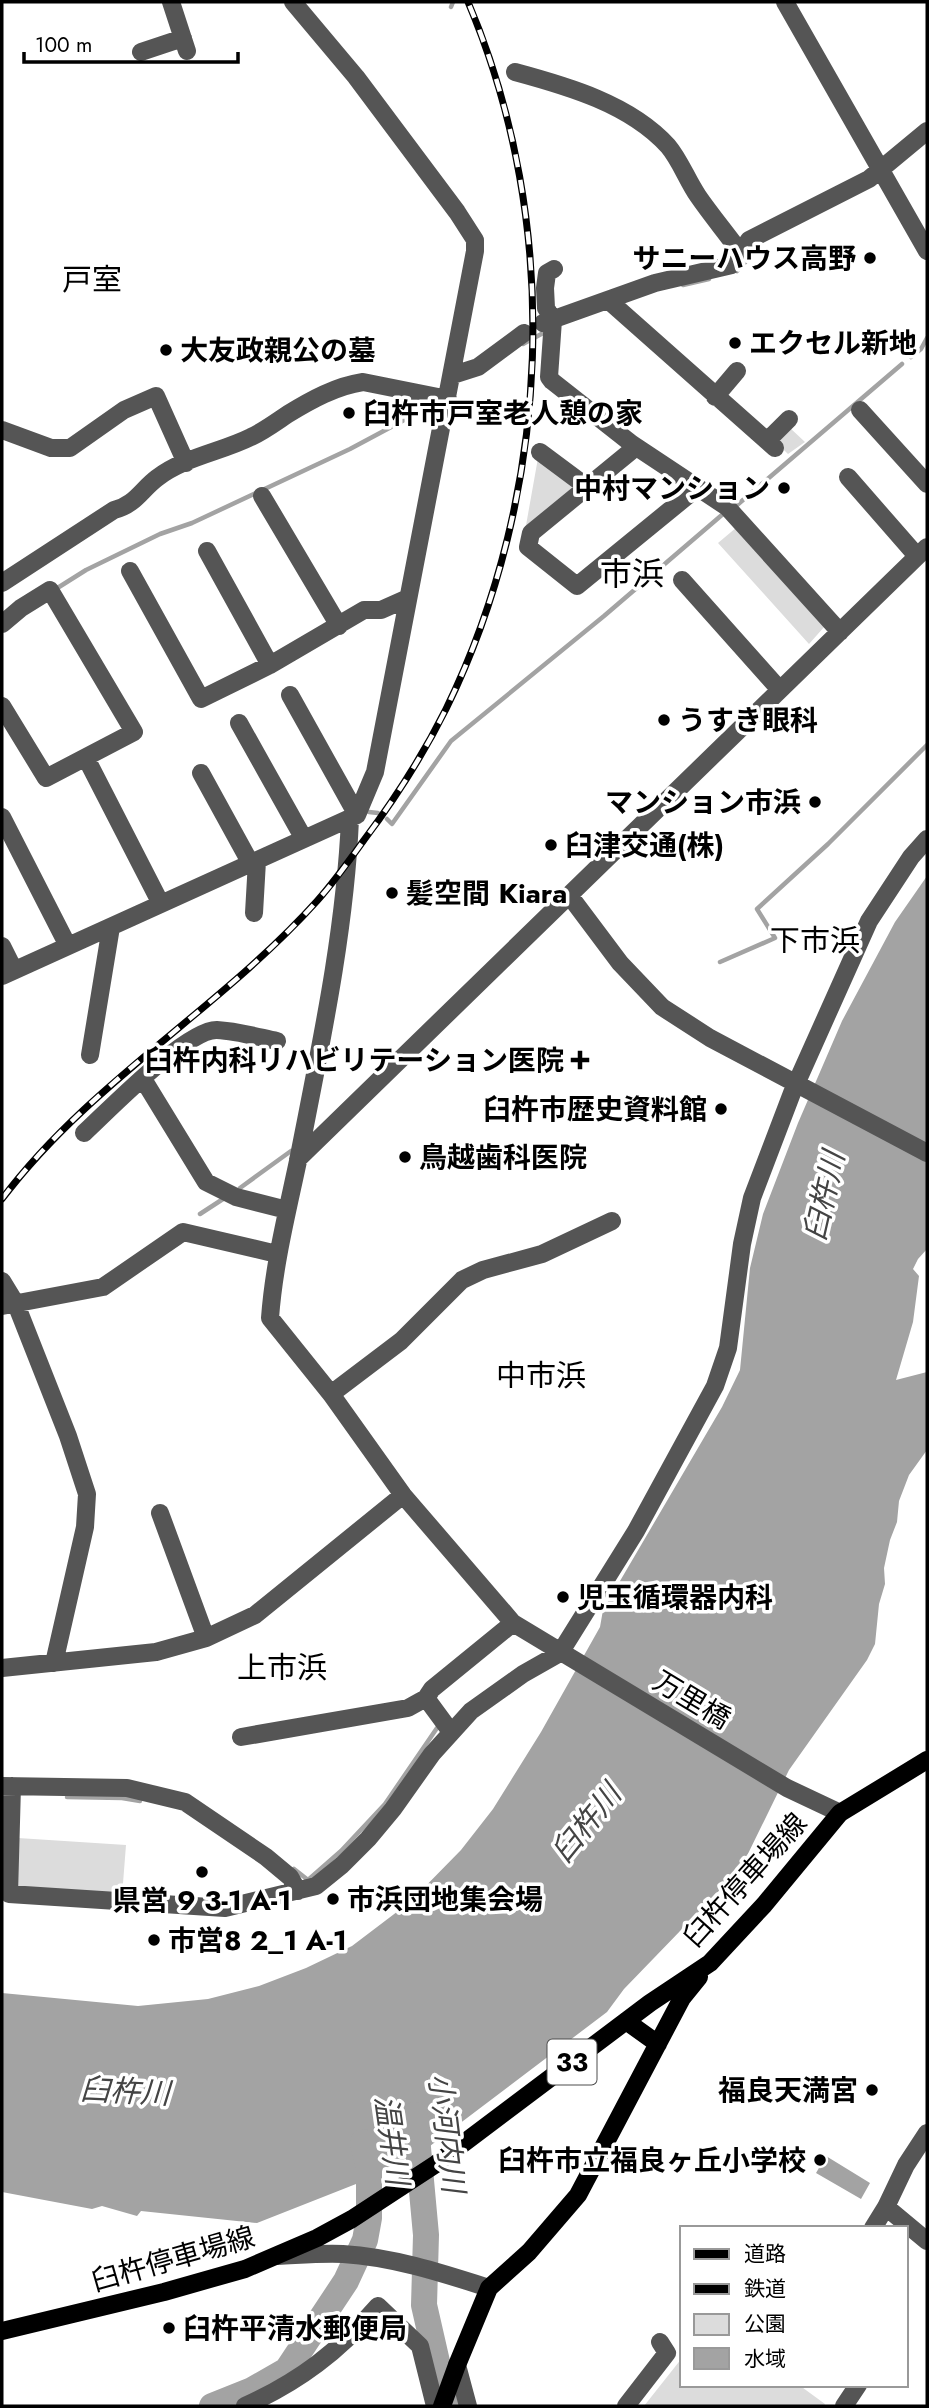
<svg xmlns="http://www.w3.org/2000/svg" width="929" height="2408" viewBox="0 0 929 2408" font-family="Jost,'Noto Sans JP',sans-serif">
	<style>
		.green { fill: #dcdcdc }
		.water { fill: #a3a3a3 }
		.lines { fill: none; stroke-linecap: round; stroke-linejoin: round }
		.stream { stroke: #a3a3a3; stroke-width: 4.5 }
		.river { stroke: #a3a3a3; stroke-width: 26 }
		.minor { stroke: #555; stroke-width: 18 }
		.major { stroke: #000; stroke-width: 18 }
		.rail-casing { stroke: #000; stroke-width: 7 }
		.rail { stroke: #fff; stroke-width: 4.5; stroke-dasharray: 13; stroke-linecap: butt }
		.poi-dot { fill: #000; stroke: #fff; stroke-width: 2.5 }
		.labels { text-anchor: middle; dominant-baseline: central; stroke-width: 7; stroke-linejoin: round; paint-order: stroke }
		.shield { fill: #fff; stroke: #4c4c4c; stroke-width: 2 }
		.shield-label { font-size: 26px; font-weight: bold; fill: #000 }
		.poi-label { font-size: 28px; font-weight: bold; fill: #000; stroke: #fff; text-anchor: start }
		.street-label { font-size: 28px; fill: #000; stroke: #fff }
		.neighbourhood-label { font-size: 30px; fill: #000; stroke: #fff }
		.water-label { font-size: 30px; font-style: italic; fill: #444; stroke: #fff }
		.quarter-label { font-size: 32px; fill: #000; stroke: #fff }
	</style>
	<rect width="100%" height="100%" fill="#fff"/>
	<!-- green -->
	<path class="green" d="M789,427l16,15 -17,12 -14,-14z
		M538,458l36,26v8l-49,39z
		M737,527l88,99 -16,18 -91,-101z
		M18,1838l108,7 -4,51 -104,-6z
		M682,2358v27h117l26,19 -1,2h-180z"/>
	<!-- water -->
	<path class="water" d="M927,876v373l-9,10 -5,10 6,7 -6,46 -17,58 31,-8v78l-18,25 -10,26 -2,21 -7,18 -6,28 1,16 -6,20 -4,40 -8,16 -78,110 -48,98 -117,121 -17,23 -177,134 -74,38 -99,39 -116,-12 -4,5 -35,-10 -10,3 -90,-17v-199l136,13 70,-7 51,-13 47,-18 46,-22 58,-44 51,-52 32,-41 48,-77 59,-105 3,-17 119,-203 18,-37 10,-102 13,-54 35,-91 44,-102 53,-99z
		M826,2156l44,27 -9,16 -45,-26z"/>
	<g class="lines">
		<!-- stream -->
		<path class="stream" d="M451,7l2,-5
			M737,271l12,-13
			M683,285l26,-6
			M523,344l22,-12
			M911,357l10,-8 6,-11
			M736,506l166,-142
			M59,587l27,-17 74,-36 32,-11 158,-74 86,-46
			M369,812l9,1
			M387,819l5,5 59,-83 153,-125 119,-102
			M720,962l55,-24 -18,-29 71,-65 99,-99
			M240,1188l51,-37
			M200,1214l23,-15
			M67,1797l55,1 18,3
			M294,1869l14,11 33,-29 44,-47 52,-76"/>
		<!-- river -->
		<path class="river" d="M415,2115l11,120 -2,70 13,57 16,44
			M212,2406l40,-16 35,-20 59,-89 19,-41 4,-22v-47l-6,-29"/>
		<!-- minor -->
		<path class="minor" d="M171,2l16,49
			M785,2l142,249
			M141,52l42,-14
			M515,72c52,14 115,32 153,74 12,14 19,34 30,50 11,16 24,32 36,48l8,5
			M554,269l-7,4 -2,15 1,20 7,12 -4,57 3,4 80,63 95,63 113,125
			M608,300l167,148
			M543,323l112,-40 77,-18 17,-25 120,-61 58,-48
			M453,375l25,-8 46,-34
			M715,397l22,-26
			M860,410l67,74
			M2,430l49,18h19l54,-38 32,-14 30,67
			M767,441l22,-22
			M636,447l-105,86 -3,14 49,39 120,-98
			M540,452l47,35
			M848,477l69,79
			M262,496l77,130
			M207,551l63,114
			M130,571l71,128 69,-34 94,-55h17l27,-12
			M682,580l98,110
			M2,583l112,-73c21,-5 27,-20 43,-32 27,-21 64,-26 94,-41 13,-6 25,-15 37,-23 23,-14 48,-28 75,-32l85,17
			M2,624l19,-16 29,-18 84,142 -88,46 -44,-72
			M290,695l67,120
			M239,723l65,116
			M86,758l75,146
			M201,773l50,91
			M2,817l66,129
			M350,819c-5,115 -30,229 -52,342 -11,52 -24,103 -28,157l61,76 72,101 110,128 274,165 53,25
			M569,895l51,68 42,44 48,31 217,115
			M254,913l3,-52
			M2,946l12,24
			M2,976l355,-161 18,-43 100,-521v-11l-18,-28 -101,-135 -63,-75
			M90,1055l21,-128
			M143,1079l63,103 30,15 51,13
			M84,1133c24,-22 103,-104 133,-103 20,1 41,7 60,11
			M298,1159l629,-612
			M2,1281l14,23 52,132 19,58 -2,33 -31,136
			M2,1306l101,-19 80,-55 94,22
			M331,1394l70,-53 61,-61 21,-10 59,-16 70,-33
			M160,1513l46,125
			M2,1668l154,-16 50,-14 49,-23 148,-120
			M426,1698l25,34
			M241,1737l167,-29 18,-10 6,-9 81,-66
			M2,1786l125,2 58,14 81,55 24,20 8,14
			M12,1786l-3,108 216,14 91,-22 26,-21 26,-26 25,-30 39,-55 39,-43 52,-37 37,-21 76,-122 79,-145 13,-38 14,-104 10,-46 40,-105 77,-172 42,-64 16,-18
			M886,2207l41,34
			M873,2228l13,-21 20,-42 21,-32
			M278,2256c22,-1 43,-3 65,-2 50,3 99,19 146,34
			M457,2365l11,41
			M245,2406c55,-25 93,-54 133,-100l42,40 15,60
			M626,2406l41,-53 -7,-11
			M844,2406l14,-21"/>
		<!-- major -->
		<path class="major" d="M626,2021l32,23
			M2,2331l162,-39 81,-23 72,-31 35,-19 84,-55 214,-161 60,-40 54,-58 76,-92 87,-53
			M442,2406l15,-41 32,-77 40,-36 49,-57 104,-197 17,-21"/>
		<!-- rail casing -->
		<g class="rail-casing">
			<path id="rail" d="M2,1199c88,-117 218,-190 315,-298 17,-19 32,-40 47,-61 31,-41 59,-85 82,-131 106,-217 117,-484 22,-707"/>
		</g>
		<!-- rail -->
		<use href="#rail" class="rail"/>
	</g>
	<!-- markers -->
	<g class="poi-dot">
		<circle cx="870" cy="258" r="7"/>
		<circle cx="735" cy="343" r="7"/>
		<circle cx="166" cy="350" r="7"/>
		<circle cx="349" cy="413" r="7"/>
		<circle cx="784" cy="488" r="7"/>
		<circle cx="664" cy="720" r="7"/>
		<circle cx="815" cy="802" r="7"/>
		<circle cx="551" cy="845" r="7"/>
		<circle cx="392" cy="893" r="7"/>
		<path d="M576.5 1049.5h7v7h7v7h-7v7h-7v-7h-7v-7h7z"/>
		<circle cx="721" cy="1109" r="7"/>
		<circle cx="405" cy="1157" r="7"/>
		<circle cx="563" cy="1597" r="7"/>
		<circle cx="202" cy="1872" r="7"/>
		<circle cx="333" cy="1899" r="7"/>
		<circle cx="154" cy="1940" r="7"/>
		<circle cx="872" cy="2090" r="7"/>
		<circle cx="820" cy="2160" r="7"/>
		<circle cx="169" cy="2328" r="7"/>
	</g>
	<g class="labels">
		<!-- shield labels -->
		<rect class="shield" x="547.5" y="2039.5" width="49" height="45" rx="5"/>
		<g class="shield-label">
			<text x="572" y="2062">33</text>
		</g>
		<!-- poi labels -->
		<g class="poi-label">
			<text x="856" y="258" text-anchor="end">サニーハウス高野</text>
			<text x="749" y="343">エクセル新地</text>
			<text x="180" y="350">大友政親公の墓</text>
			<text x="363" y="413">臼杵市戸室老人憩の家</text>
			<text x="770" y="488" text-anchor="end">中村マンション</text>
			<text x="678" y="720">うすき眼科</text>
			<text x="801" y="802" text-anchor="end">マンション市浜</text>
			<text x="565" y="845">臼津交通(株)</text>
			<text x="406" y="893">髪空間 Kiara</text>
			<text x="564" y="1060" text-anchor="end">臼杵内科リハビリテーション医院</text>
			<text x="707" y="1109" text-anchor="end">臼杵市歴史資料館</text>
			<text x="419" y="1157">鳥越歯科医院</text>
			<text x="577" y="1597">児玉循環器内科</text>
			<text x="347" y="1899">市浜団地集会場</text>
			<text x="202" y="1900" text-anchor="middle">県営 9 3-1 A-1</text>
			<text x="168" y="1940">市営8 2_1 A-1</text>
			<text x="858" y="2090" text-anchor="end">福良天満宮</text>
			<text x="806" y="2160" text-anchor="end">臼杵市立福良ヶ丘小学校</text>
			<text x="183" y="2328">臼杵平清水郵便局</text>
		</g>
		<!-- street labels -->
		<g class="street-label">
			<text transform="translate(692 1700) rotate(31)">万里橋</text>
			<text transform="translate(745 1880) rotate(-48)">臼杵停車場線</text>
			<text transform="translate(173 2259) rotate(-16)">臼杵停車場線</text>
		</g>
		<!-- neighbourhood labels -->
		<g class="neighbourhood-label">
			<text x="92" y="279">戸室</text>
			<text x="815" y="940">下市浜</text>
			<text x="541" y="1375">中市浜</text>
			<text x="282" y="1667">上市浜</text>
		</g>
		<!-- water labels -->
		<g class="water-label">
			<text transform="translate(824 1196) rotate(-77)">臼杵川</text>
			<text transform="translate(586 1823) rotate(-51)">臼杵川</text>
			<text transform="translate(125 2091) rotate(3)">臼杵川</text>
			<text transform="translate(447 2133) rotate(83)">小河内川</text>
			<text transform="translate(392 2140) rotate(82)">温井川</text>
		</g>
		<!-- quarter labels -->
		<g class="quarter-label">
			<text x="632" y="574">市浜</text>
		</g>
	</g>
	<!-- border -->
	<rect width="929" height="2408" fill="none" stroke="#000000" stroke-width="7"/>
	<!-- legend -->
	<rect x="680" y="2226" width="228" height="161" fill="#ffffff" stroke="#999999" stroke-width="2"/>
	<rect x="694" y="2249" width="35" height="10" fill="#000000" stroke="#999999" stroke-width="2"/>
	<text x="744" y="2261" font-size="21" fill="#000000">道路</text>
	<rect x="694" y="2284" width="35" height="10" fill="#000000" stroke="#999999" stroke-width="2"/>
	<text x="744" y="2296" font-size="21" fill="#000000">鉄道</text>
	<rect x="694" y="2314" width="35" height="21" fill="#dcdcdc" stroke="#999999" stroke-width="2"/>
	<text x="744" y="2331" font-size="21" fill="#000000">公園</text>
	<rect x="694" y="2348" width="35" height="21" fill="#a3a3a3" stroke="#999999" stroke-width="2"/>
	<text x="744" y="2366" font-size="21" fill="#000000">水域</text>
	<!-- scale -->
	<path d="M24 52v10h214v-10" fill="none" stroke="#000000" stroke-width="3.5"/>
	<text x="35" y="52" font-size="21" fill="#000000" stroke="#ffffff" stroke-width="5" paint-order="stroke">100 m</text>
</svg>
